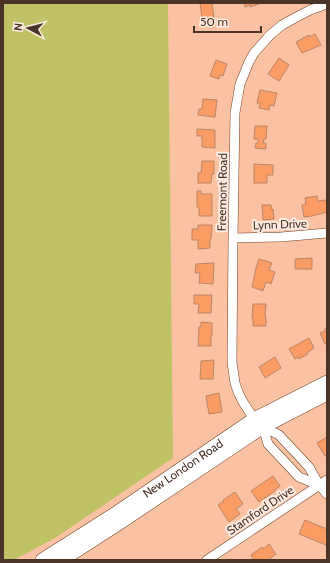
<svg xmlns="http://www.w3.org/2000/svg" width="330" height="563" viewBox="0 0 330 563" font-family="Cabin,sans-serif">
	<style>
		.green { fill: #bfc366 }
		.building { fill: #fa9c63; stroke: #bb8668 }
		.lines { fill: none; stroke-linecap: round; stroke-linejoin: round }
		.minor-casing { stroke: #6f4024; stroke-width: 10 }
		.secondary-casing { stroke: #6f4024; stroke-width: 14 }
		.minor { stroke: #fff; stroke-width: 9 }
		.secondary { stroke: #fff; stroke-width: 13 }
		.labels { text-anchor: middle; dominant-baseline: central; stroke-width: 4; stroke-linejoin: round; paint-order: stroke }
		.street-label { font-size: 12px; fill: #4a3327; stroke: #feece3 }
	</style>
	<rect width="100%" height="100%" fill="#fac2a2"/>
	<!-- green -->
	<path class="green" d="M3,3h165l5,455 -118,80 -41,22h-11z"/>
	<!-- building -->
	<path class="building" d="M200,3h12l2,14 -12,2z
		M244,3h18l-12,4v-2l-5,2z
		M315,34l6,11 -19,8 -6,-11 13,-7v2z
		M279,58l10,7 -10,16 -11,-7z
		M216,60l11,4 -4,12 -3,-1 -1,4 -9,-3z
		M260,90l17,3 -3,13 -4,-1 -1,5 -10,-2 1,-5h-3z
		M203,99l14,1 -2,17 -17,-2 1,-6h3z
		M255,126h12l-1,13h-2l-1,4h3v6l-11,-1 1,-5h2v-4h-4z
		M197,129l18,1v18l-13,-1v-11h-5z
		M202,161h12v13h-2l-1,9h-13v-10h3z
		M254,164l19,1v10h-6v8h-13z
		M197,191h4v3h11v22h-13v-8l-2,-1z
		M317,196l1,5 8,-1 1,12 -15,4 -8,1 -2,-12 4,-1 -1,-6z
		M262,205h9l1,5 1,-1 1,10 -11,1z
		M198,225h14l-1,14h-1v9l-12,1v-9h-6v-11h6z
		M312,258v11h-17v-10z
		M259,259l13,4 -3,7 6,2 -4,12 -5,-2 -3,9 -11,-4 4,-19z
		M214,263l-1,21 -14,-1 1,-10h-5l1,-9z
		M194,295h18l-1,18h-13l1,-9h-5z
		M253,304h13l-1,13h1v9h-13v-8h-1z
		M201,322l11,1v13h-1v10h-13l1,-19h2z
		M327,328v15l-2,1 -5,-11 5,-2v-2z
		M309,338l5,10 -7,5 1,1 -9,5v-2l-4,2 -6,-10z
		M275,357l6,11 -16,10 -6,-11z
		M214,360l-1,19h-13l1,-18z
		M219,393l3,19 -13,2 -3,-18z
		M327,437v18l-2,1 -8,-13z
		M273,476l7,10 -5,4v1l-16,11 -8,-11z
		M235,492l8,12 -7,5 4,5 -11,8 -11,-17 6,-4 -1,-1z
		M305,520l22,9v13l-1,3 -27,-11z
		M269,544l7,10 -8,6h-14l-3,-5 11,-8 1,2z"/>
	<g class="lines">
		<!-- minor casing -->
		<g class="minor-casing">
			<path id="minor" d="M327,4l-17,6 -17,9 -11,6 -12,10 -16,18 -5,9 -9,22 -5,29 -2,125 -1,124 3,21 3,9 5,10 11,17 9,8 16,8 30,32 10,18 8,9
				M233,238l48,-1 46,-4
				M263,427l5,17 31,33 20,8
				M207,560l120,-80"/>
		</g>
		<!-- secondary casing -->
		<g class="secondary-casing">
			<g id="secondary">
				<path id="s1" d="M42,560l71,-45 141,-96 73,-37"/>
				<path d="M62,560l59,-38 142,-95 64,-33"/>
			</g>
		</g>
		<!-- minor -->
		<use href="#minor" class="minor"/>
		<!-- secondary -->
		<use href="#secondary" class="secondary"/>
	</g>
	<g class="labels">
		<!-- street labels -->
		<g class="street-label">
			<text transform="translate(222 192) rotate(-89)">Freemont Road</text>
			<text transform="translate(280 224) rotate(-2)">Lynn Drive</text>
			<text stroke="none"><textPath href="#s1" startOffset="168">New London Road</textPath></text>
			<text transform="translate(260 510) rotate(-34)">Stamford Drive</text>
		</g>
	</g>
	<!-- border -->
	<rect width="330" height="563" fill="none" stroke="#4a3327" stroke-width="8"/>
	<!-- north arrow -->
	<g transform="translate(28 28) rotate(277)" stroke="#feece3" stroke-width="3" paint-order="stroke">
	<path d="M0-3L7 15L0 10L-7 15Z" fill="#4a3327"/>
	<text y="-6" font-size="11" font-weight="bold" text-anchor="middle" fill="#4a3327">N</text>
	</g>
	<!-- scale -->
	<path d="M194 26v6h67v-6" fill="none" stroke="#4a3327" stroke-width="2"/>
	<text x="200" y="26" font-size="12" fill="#4a3327" stroke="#feece3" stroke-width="3" paint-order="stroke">50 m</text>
</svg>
